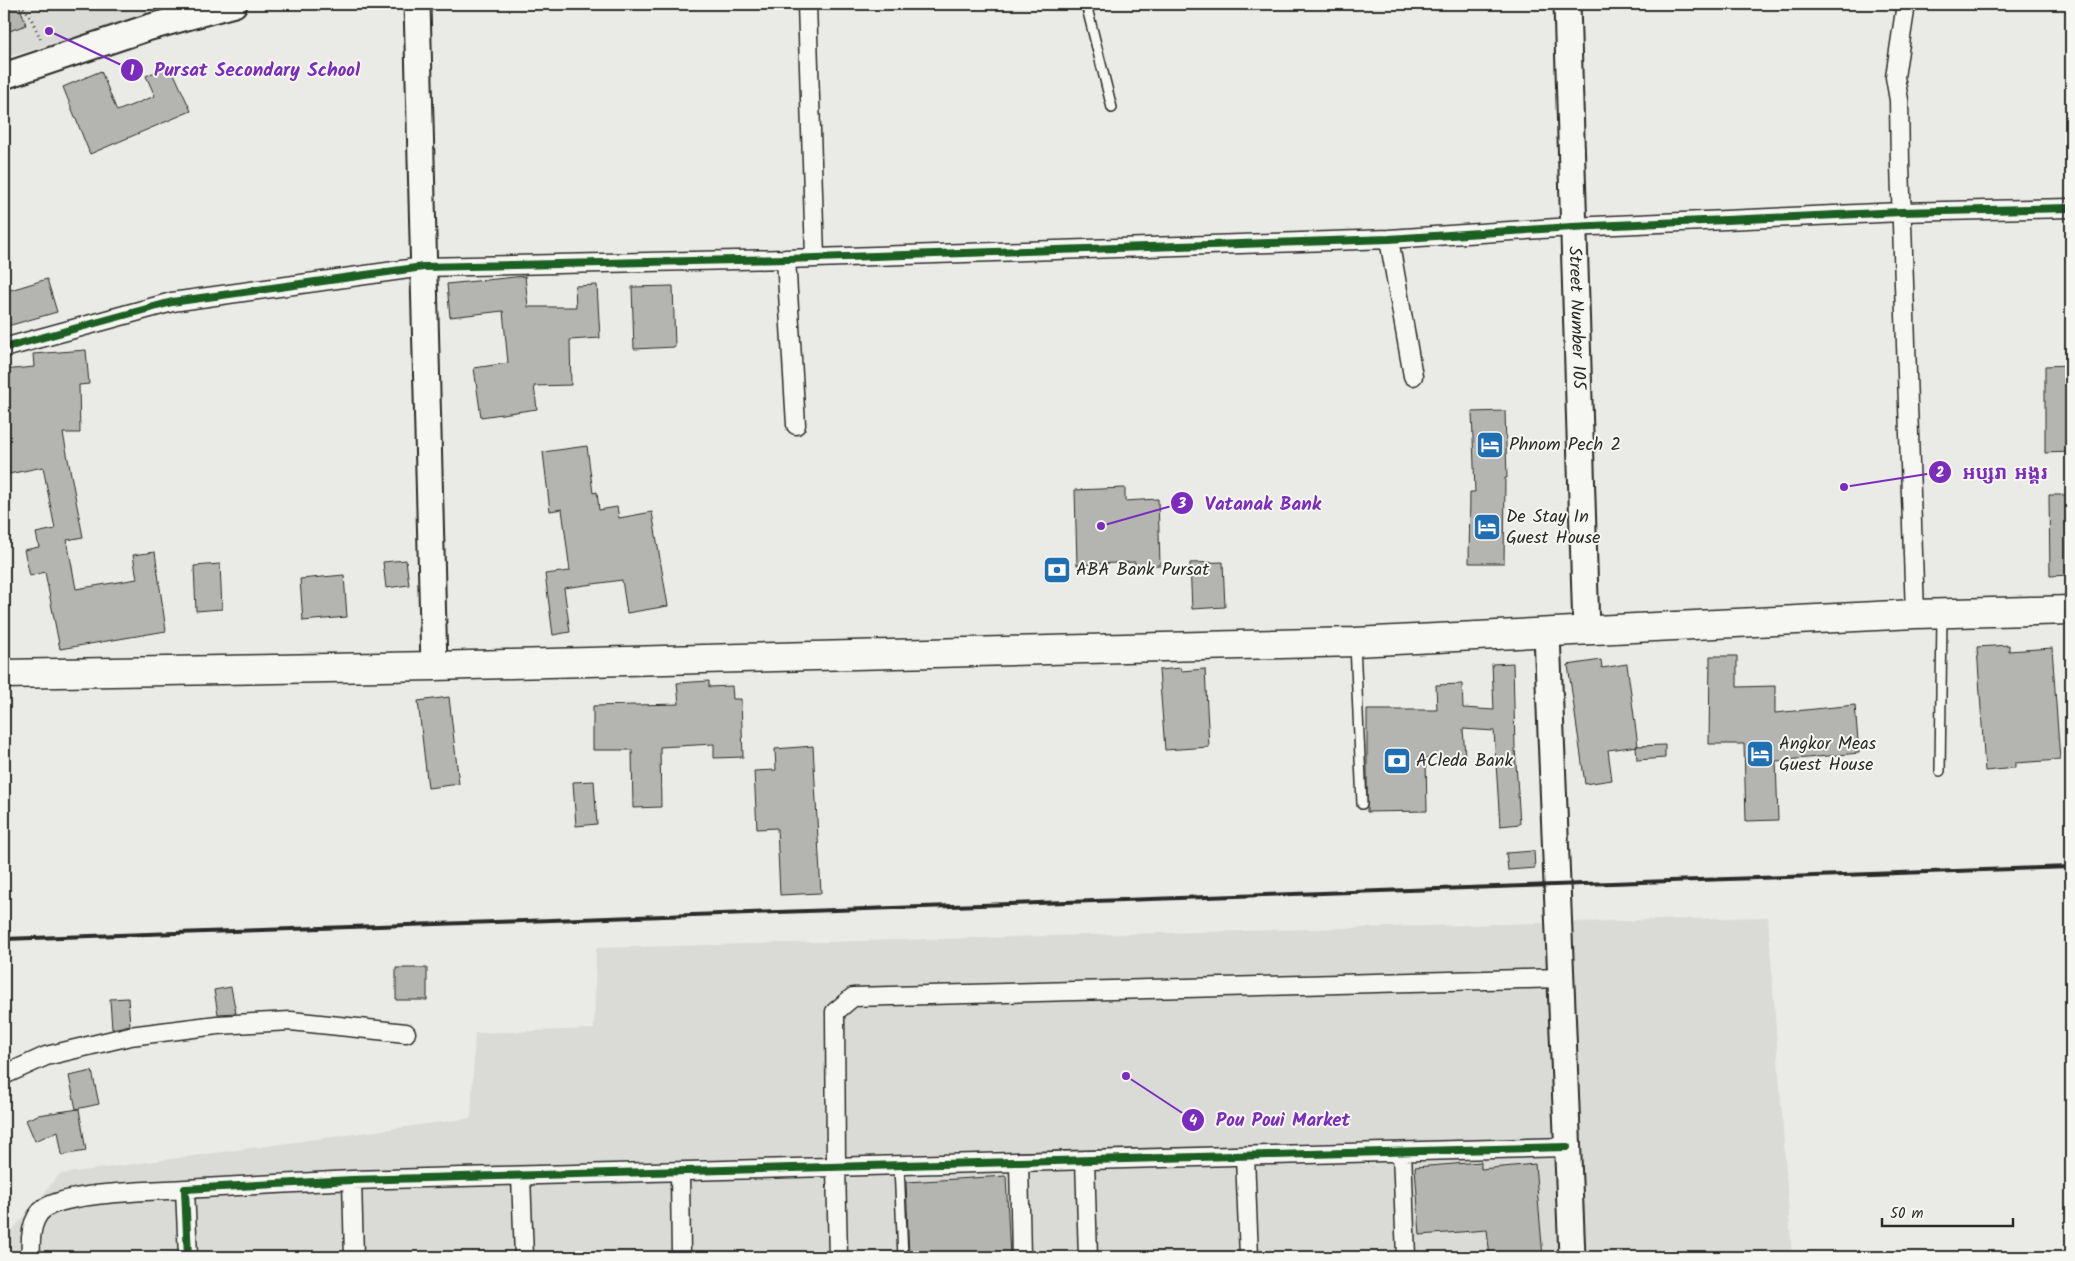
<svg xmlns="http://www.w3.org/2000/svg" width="2075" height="1261" viewBox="0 0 2075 1261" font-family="Kalam,'Noto Sans Khmer',sans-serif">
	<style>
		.built { fill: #dadad6 }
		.building { fill: #b4b4b1; stroke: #2b2b2b }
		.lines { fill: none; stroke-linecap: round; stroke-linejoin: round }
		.lane-casing { stroke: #2b2b2b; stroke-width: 12 }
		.street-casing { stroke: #2b2b2b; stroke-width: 21 }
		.secondary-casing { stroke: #2b2b2b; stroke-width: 29 }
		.primary-casing { stroke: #2b2b2b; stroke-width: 31 }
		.path { stroke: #2b2b2b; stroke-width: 3; stroke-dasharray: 1 4; stroke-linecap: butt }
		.lane { stroke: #f6f6f2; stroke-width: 9 }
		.street { stroke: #f6f6f2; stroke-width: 18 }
		.secondary { stroke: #f6f6f2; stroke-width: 25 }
		.primary { stroke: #f6f6f2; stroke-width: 28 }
		.rail { stroke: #2b2b2b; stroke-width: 4 }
		.cycleway-casing { stroke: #f6f6f2; stroke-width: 11 }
		.cycleway { stroke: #1b5e20; stroke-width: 8 }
		.labels { text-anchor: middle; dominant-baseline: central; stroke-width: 4; stroke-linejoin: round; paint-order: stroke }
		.street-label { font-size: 18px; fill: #2b2b2b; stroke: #f6f6f2 }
		.poi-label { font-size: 18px; fill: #2b2b2b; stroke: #f6f6f2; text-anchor: start }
		.leader { fill: none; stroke: #7b2cbf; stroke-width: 2 }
		.callout-dot { fill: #7b2cbf; stroke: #f6f6f2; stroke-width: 2 }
		.mark-label { font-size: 15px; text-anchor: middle; font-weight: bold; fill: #fff }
		.callout-label { font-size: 19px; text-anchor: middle; font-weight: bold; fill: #7b2cbf; stroke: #f6f6f2; stroke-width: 4; stroke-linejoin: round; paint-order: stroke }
	</style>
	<rect width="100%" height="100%" fill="#eaeae6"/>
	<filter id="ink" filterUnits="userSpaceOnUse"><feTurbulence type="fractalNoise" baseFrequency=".02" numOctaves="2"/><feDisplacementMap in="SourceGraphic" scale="10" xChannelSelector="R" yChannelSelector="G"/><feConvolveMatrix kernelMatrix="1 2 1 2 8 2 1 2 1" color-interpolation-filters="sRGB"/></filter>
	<g filter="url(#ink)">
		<!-- built -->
		<path class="built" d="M4,4h182l-182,54z
			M1768,917l24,340h-1787l-1,-17 56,-66 411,-56 4,-85 119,-4 2,-81z"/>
		<!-- building -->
		<path class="building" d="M4,4h15l7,21 -22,8z
			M170,65l21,46 -101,43 -27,-67 38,-16 16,40 38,-15 -9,-20z
			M525,276l3,31h48l-1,-21 22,-1 3,53 -30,2 1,45 -37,1 3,23 -56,8 -7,-49 34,-5 -5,-52 -53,6 -3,-33z
			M47,279l10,33 -53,15v-35z
			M673,286l2,61 -41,2 -2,-62z
			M86,350l3,34 -10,1 1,48h-17l20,104 -16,3 9,49 61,-10 -4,-24 22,-3 11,79 -106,18 -15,-77 -15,4 -6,-26 15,-3 -3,-14 19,-4 -12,-62 -39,8v-105l30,-3 -1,-13z
			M2071,365v87l-26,1v-87z
			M1505,411l2,67h-2l-1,85h-35l1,-71h5l-3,-80z
			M587,446l6,47 4,-1 2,18 18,-3 2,11 33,-6 16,94 -41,7 -5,-33 -58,8 6,44 -17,3 -8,-61 25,-3 -8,-62 -12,2 -7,-59z
			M1125,488v13l33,-2 2,66 -25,1v-4l-58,3 -2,-75z
			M2049,495h22v80l-21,1z
			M406,560l3,25 -23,3 -3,-26z
			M1223,562l2,45 -33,2 -2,-46z
			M220,564l2,45 -26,2 -2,-45z
			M344,575l3,42 -44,4 -3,-42z
			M2009,645v6l43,-3 8,112 -45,3v5l-30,3 -8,-124z
			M1710,656h27v31l38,-1v27l80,-8 4,48 -83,8 2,59 -32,1 -2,-77h-35z
			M1601,660l1,8 25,-4 11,82 -30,4 4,30 -27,4 -17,-119z
			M1513,663l2,85 5,76 -20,2 -6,-95 -31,-2 2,27 -39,2 1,53 -60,1v-102h70l-1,-25 26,-1 1,24 31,2 -2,-46z
			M1181,668v3l24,-2 4,78 -44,3 -6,-80z
			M709,681v6l23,-1 1,13h8l2,58 -29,1v-14l-54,3 1,60 -28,1 -1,-58h-39v-44l86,-2 -2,-21z
			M449,697l10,87 -31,4 -10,-87z
			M1665,745v13l-28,2 -1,-14z
			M813,746l8,147 -41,2 -3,-67 -20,1 -3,-58 22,-1 -1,-21z
			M594,781l3,43 -21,2 -3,-44z
			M1534,851l1,17 -27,2 -2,-17z
			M396,968h31v32h-31z
			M231,987l5,26 -18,1 -4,-24z
			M128,998l2,27 -18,4 -2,-30z
			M92,1071l7,33 -23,5 -7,-33z
			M79,1109l7,42 -24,4 -4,-24 -23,10 -9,-21 12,-5z
			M1481,1162v7l54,-5 8,93h-53l-3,-27 -67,5 -5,-68z
			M1006,1176l4,81h-101l-3,-75z"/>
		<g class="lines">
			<!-- lane casing -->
			<g class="lane-casing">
				<path id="lane" d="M1086,4l26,104
					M1355,644l7,160
					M1940,771l2,-155
					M899,1166l4,91"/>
			</g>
			<!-- street casing -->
			<g class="street-casing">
				<path id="street" d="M807,4l8,253
					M1906,4l-11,73 4,23 1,64 15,450
					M1389,239l24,137
					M786,259l10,166
					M4,348l168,-46 251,-35 363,-8 603,-20 183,-12 329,-15 170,-4
					M4,1075l42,-19 84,-20 87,-11 74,-4 115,12
					M1402,1152l4,105
					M1245,1156l4,101
					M1085,1160l3,97
					M1019,1162l2,95
					M680,1172l1,85
					M521,1176l3,81
					M352,1180l2,77
					M31,1257c-1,-16 -1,-39 14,-49 26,-16 107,-17 140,-19
					M188,1257l-3,-68 167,-9 1215,-33
					M838,1257l-2,-90 -1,-155 18,-15 708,-19"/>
			</g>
			<!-- secondary casing -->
			<g class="secondary-casing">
				<g id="secondary">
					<path d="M417,4l17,662"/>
					<path id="s1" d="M1567,4l19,627"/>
					<path d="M4,76l143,-48 87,-24"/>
					<path d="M1547,634l25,623"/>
				</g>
			</g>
			<!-- primary casing -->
			<g class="primary-casing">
				<path id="primary" d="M4,674l430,-8 921,-24 560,-28 156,-4"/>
			</g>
			<!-- path -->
			<path class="path" d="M20,4l9,10 13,28"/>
			<!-- lane -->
			<use href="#lane" class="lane"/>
			<!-- street -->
			<use href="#street" class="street"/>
			<!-- secondary -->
			<use href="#secondary" class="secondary"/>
			<!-- primary -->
			<use href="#primary" class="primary"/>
			<!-- rail -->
			<path class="rail" d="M4,939l2067,-72"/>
			<!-- cycleway casing -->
			<g class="cycleway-casing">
				<path id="cycleway" d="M4,348l168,-46 251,-35 363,-8 603,-20 183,-12 329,-15 170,-4
					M188,1257l-3,-68 167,-9 1215,-33"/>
			</g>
			<!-- cycleway -->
			<use href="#cycleway" class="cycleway"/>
		</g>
	</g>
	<!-- icons -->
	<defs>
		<g id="hotel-square" transform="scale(1.4375)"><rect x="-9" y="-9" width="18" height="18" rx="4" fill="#1f6fb2" stroke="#f6f6f2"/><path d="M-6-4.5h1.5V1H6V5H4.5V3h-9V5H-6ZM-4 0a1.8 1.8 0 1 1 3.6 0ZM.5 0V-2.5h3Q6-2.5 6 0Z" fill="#fff"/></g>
		<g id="bank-square" transform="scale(1.4375)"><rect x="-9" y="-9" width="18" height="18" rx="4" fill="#1f6fb2" stroke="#f6f6f2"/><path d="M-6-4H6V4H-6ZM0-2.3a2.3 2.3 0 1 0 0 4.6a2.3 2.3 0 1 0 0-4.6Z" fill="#fff"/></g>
	</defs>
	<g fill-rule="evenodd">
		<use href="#hotel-square" x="1490" y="445"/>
		<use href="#hotel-square" x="1487" y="527"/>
		<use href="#bank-square" x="1057" y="570"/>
		<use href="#hotel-square" x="1760" y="754"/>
		<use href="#bank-square" x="1397" y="761"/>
	</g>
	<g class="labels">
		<!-- street labels -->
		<g class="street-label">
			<text stroke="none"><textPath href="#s1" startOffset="314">Street Number 105</textPath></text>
		</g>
		<!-- poi labels -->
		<g class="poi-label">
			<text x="1509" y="445">Phnom Pech 2</text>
			<text x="1506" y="517">De Stay In<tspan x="1506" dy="21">Guest House</tspan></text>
			<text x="1076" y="570">ABA Bank Pursat</text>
			<text x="1779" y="744">Angkor Meas<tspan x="1779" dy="21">Guest House</tspan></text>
			<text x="1416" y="761">ACleda Bank</text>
		</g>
	</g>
	<!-- callouts -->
	<path class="leader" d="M49 31L132 70M1844 487L1940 472M1101 526L1182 503M1126 1076L1193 1120"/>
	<g class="callout-dot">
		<circle cx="49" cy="31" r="5"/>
		<circle cx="1844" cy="487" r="5"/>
		<circle cx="1101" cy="526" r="5"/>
		<circle cx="1126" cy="1076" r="5"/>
		<circle cx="132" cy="70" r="12"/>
		<circle cx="1940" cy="472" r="12"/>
		<circle cx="1182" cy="503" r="12"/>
		<circle cx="1193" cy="1120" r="12"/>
	</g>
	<g class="mark-label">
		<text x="132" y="75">1</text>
		<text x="1940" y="477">2</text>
		<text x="1182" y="508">3</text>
		<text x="1193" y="1125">4</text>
	</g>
	<g class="callout-label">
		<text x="257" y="76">Pursat Secondary School</text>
		<text x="2005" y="479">អប្សរា អង្គរ</text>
		<text x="1263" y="510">Vatanak Bank</text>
		<text x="1283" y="1126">Pou Poui Market</text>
	</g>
	<!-- margin -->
	<rect width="2075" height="1261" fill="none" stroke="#f6f6f2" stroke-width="20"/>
	<rect x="10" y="10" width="2055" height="1241" fill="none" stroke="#2b2b2b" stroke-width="2" filter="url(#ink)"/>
	<!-- scale -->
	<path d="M1882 1218v8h131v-8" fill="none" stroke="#2b2b2b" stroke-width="2.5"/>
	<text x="1890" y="1218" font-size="15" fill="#2b2b2b" stroke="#f6f6f2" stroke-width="4" paint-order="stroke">50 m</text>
</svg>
